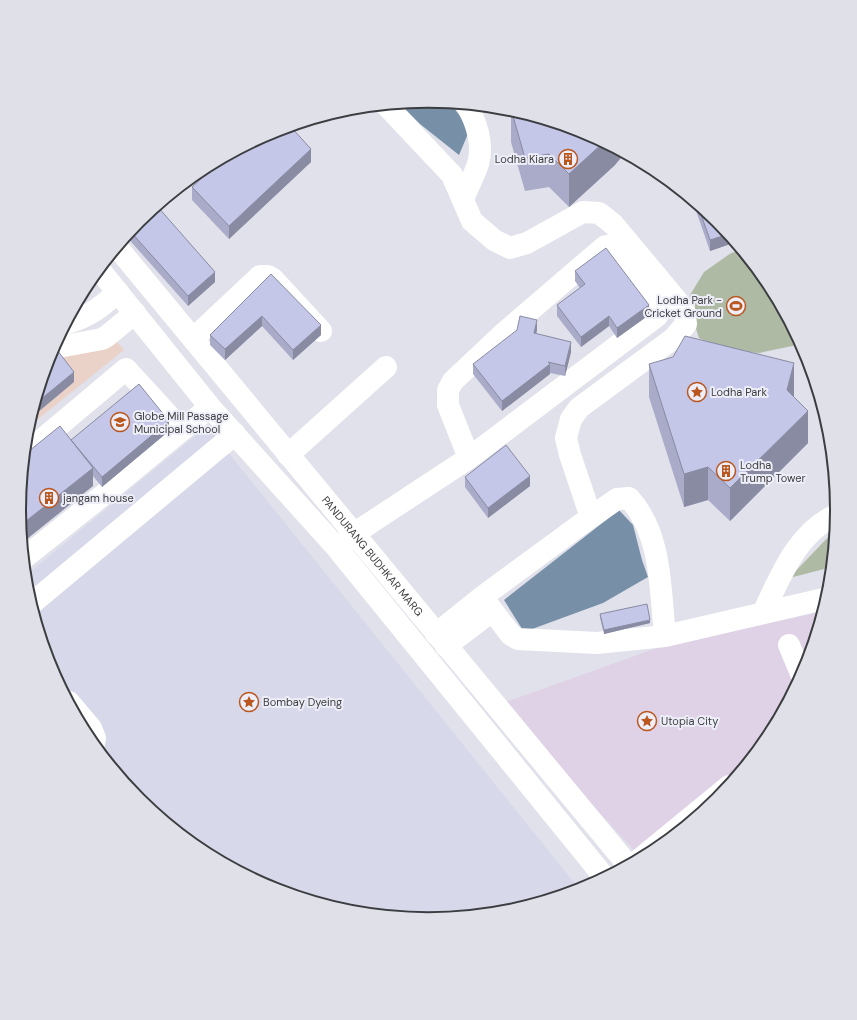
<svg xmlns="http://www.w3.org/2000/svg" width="857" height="1020" viewBox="0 0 857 1020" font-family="'DM Sans',sans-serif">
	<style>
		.commercial { fill: #dfd2e6 }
		.built { fill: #d7d8e9 }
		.education { fill: #ead2c8 }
		.green { fill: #afbaa5 }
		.water { fill: #7790a8 }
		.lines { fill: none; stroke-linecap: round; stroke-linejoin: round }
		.minor { stroke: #fff; stroke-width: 22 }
		.major { stroke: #fff; stroke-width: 22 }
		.wall { fill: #a9abc8 }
		.shaded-wall { fill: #898ba2 }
		.building { fill: #c4c7e8; stroke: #898ba2 }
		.labels { text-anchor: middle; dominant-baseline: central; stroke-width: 4; stroke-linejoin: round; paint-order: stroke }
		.poi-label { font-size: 11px; fill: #3c3d40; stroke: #edeef7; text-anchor: start }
		.street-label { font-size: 11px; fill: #3c3d40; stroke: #edeef7 }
		.rim { fill: none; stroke: #3c3d40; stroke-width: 2 }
	</style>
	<rect width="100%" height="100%" fill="#e0e1ea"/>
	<!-- commercial -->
	<path class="commercial" d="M824,611l-17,56 -38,71 -51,62 -77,58 -141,-154 157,-56z"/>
	<!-- built -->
	<path class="built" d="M207,426l373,464 -72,22 -80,7 -80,-7 -76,-24 -71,-38 -62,-51 -51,-62 -38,-71 -23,-76 -2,-14z"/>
	<!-- education -->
	<path class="education" d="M114,338l10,12 -97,78 23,-75z"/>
	<!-- green -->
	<path class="green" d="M743,250l26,33 33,61 -43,9 -33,-3 -27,-12 -7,-22 -2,-21 14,-23 27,-19z
		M836,529l-4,38 -43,11z"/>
	<!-- water -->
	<path class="water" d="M429,101l21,2 20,26 -11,26 -39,-31 -21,-21z
		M619,510l14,15 9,35 6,17 -45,26 -79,29 -20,-32z"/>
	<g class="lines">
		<!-- minor -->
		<path class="minor" d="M386,105l66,70 20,46 22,19 16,8 17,-5 56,-31 16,1 14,11 71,85 2,15 -12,14 -95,70 -8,11 -5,19 4,17 21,62
			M463,199c5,-12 11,-23 15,-35 6,-20 -2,-43 -12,-60
			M67,323c23,-7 33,-15 51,-31
			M193,339l67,-63h8l5,3 48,52
			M53,348l49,-9 5,-3 28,-23
			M25,454l101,-85 56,61
			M288,455l98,-88
			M339,546l25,-19 105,-69 188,-142 2,-3 -1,-5 -46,-59 -6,-3 -3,2 -98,84 -52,49 -5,9v15l21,53
			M24,558l83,-66 103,-85
			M482,597l29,38 7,4 79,4 68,-7 163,-38
			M31,604l204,-170
			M763,613c18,-38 34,-81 75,-99
			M436,634l46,-37 109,-80 26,-18 12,-1c33,36 31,91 36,138
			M789,645l13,31
			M446,646l46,-35
			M69,702l22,26 4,10 -1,6
			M640,859l89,-73"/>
		<!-- major -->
		<g class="major">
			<path id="s1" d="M117,247l511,618"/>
			<path d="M99,269l111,138 127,141 268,330"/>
		</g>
	</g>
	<!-- wall -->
	<path class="wall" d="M511,109l104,56 -46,42 -20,-20 -24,4 -14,-49z
		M311,162l-82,77 -37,-39v-13z
		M692,199l26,22 18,21 -26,9z
		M139,220l76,62 -27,24 -62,-70z
		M575,271l74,44 -32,23 -8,-12 -28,21 -24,-31v-11l23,-17 -5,-7z
		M271,274l50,61 -28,25 -31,-34 -37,34 -15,-15v-10z
		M537,330l-1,3 35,19 -6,24 -15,-3v1l-48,37 -29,-37v-10z
		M649,364l144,33 15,46 -78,78 -22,-21 -24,7 -35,-110z
		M169,431l-67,56 -9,-11v10l-22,-45v-1z
		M465,477l65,9 -42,32 -23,-31z
		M600,614l50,9 -46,11 -4,-16z"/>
	<!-- shaded-wall -->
	<path class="shaded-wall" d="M604,142l21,11 -10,12 -46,42v-33z
		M311,149v13l-82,77v-13z
		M729,234l7,8 -26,9v-11z
		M215,272v10l-27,24v-10z
		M649,305v10l-32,23v-10z
		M262,316v10l-37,34v-11z
		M609,316v10l-28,21v-10z
		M537,320v10l-3,13v-10z
		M321,325v10l-28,25v-10z
		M571,342v10l-6,24v-10z
		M794,363v33l-7,27v-33z
		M550,364v10l-48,37v-10z
		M74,372v10l-43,36 4,-14z
		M808,411v32l-78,78v-33z
		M169,421v10l-67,56v-10z
		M708,467v33l-24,7v-33z
		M93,468v18l-71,57 -1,-18z
		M530,476v10l-42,32v-10z
		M650,620v3l-46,11v-4z"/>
	<!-- building -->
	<path class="building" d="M511,109l74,23 19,10 -35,32 -20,-20 -24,4z
		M290,126l21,23 -82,77 -37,-39 33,-30 47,-25z
		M697,203l21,18 11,13 -19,6z
		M157,206l58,66 -27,24 -58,-65 9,-11z
		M606,248l43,57 -32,23 -8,-12 -28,21 -24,-32 28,-21 -10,-13z
		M271,274l50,51 -28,25 -31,-34 -37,33 -15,-14z
		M520,316l17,4 -3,13 37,9 -6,24 -17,-4 2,2 -48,37 -29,-37 44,-34z
		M685,336l109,27 -7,27 21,21 -78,77 -22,-21 -24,7 -35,-110 24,-7z
		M54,346l20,26 -39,32 15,-51z
		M139,384l30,37 -67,56 -31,-37z
		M60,426l33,42 -72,57 -2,-15 5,-55z
		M506,445l24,31 -42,32 -23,-31z
		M647,604l3,16 -46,10 -4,-16z"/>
	<!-- icons -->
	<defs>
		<g id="building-ring" transform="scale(1)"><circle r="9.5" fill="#edeef7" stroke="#ba571f" stroke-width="1.5"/><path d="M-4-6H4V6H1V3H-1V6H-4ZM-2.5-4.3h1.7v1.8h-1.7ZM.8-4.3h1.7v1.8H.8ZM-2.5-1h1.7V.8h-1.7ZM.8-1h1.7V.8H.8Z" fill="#ba571f"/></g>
		<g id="stadium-ring" transform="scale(1)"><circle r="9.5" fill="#edeef7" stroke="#ba571f" stroke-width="1.5"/><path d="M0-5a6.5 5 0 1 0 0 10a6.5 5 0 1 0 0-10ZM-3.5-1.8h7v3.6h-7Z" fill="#ba571f"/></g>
		<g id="sight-ring" transform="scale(1)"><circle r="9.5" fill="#edeef7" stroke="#ba571f" stroke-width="1.5"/><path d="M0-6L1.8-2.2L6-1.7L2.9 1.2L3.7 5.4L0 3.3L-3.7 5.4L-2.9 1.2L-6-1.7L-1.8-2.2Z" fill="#ba571f"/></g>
		<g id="school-ring" transform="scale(1)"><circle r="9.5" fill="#edeef7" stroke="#ba571f" stroke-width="1.5"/><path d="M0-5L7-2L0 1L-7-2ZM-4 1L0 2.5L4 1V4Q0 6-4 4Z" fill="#ba571f"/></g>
	</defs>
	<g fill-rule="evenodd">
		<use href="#building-ring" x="568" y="159"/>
		<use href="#stadium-ring" x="736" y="306"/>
		<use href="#sight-ring" x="697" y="392"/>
		<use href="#school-ring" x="120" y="422"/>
		<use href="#building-ring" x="726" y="471"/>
		<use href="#building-ring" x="49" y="498"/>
		<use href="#sight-ring" x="249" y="702"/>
		<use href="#sight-ring" x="647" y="721"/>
	</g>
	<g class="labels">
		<!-- poi labels -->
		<g class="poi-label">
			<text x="554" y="159" text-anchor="end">Lodha Kiara</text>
			<text x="722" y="300" text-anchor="end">Lodha Park -<tspan x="722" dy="13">Cricket Ground</tspan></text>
			<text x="711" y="392">Lodha Park</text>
			<text x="134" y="416">Globe Mill Passage<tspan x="134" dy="13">Municipal School</tspan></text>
			<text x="740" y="465">Lodha<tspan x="740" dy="13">Trump Tower</tspan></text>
			<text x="63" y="498">jangam house</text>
			<text x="263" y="702">Bombay Dyeing</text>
			<text x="661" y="721">Utopia City</text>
		</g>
		<!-- street labels -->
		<g class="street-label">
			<text stroke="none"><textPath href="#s1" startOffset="401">PANDURANG BUDHKAR MARG</textPath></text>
		</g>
	</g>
	<!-- crop -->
	<path d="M0 0H857V1020H0ZM26 510a402 402 0 1 1 804 0a402 402 0 1 1-804 0Z" fill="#dfe0e8" fill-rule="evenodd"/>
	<path class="rim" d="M26 510a402 402 0 1 1 804 0a402 402 0 1 1-804 0Z"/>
</svg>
